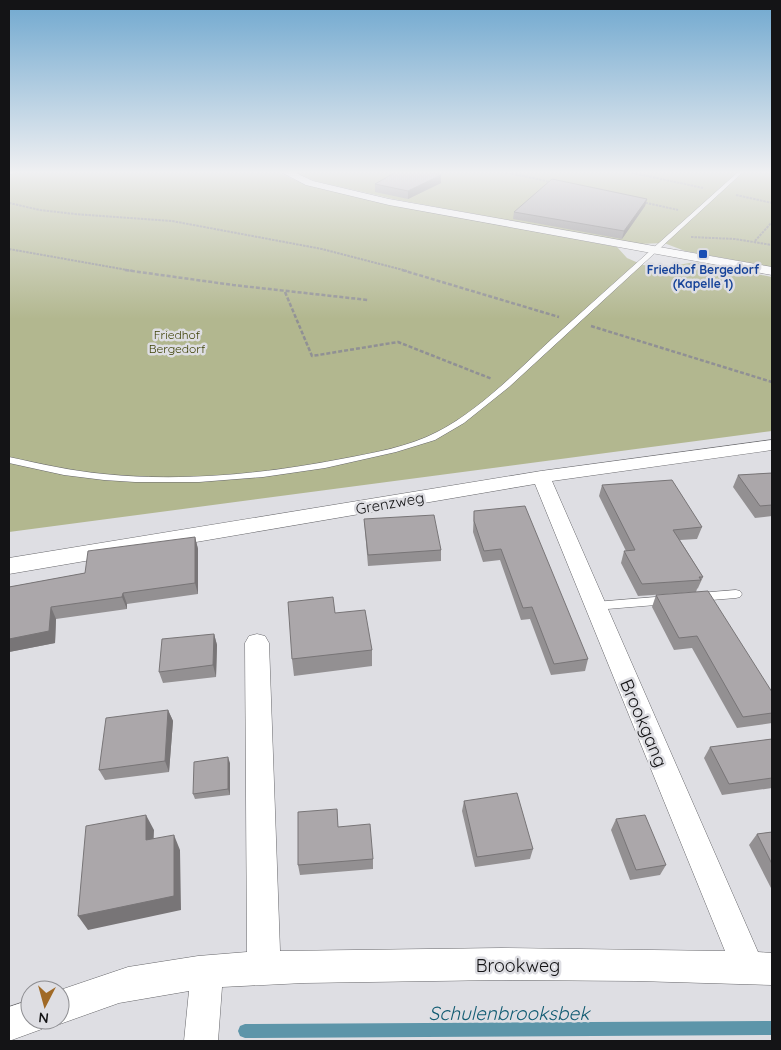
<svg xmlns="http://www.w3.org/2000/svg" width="781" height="1050" viewBox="0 0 781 1050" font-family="Quicksand,sans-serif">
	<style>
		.green { fill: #b2b78f }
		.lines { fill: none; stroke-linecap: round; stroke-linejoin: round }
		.stream { fill: #5d95a9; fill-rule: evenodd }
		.service-casing { stroke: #67676b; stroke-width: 1 }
		.minor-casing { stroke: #67676b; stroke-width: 1 }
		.path-far1 { stroke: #909094; stroke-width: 2; stroke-dasharray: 2.5 1; stroke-linecap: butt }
		.path { stroke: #909094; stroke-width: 2.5; stroke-dasharray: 4 2; stroke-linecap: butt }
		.service { fill: #fff; fill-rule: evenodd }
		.minor { fill: #fff; fill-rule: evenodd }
		.wall { fill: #939092 }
		.shaded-wall { fill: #787577 }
		.building { fill: #aba7aa; stroke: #787577 }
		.transit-dot { fill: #1a4fb4; stroke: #dedee3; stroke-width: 2 }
		.labels { text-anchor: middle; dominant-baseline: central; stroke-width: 5; stroke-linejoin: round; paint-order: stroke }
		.far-transit-label { font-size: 12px; font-weight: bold; fill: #164399; stroke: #dedee3 }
		.far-park-label { font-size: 12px; fill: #3d4105; stroke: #dedee3 }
		.street-label { font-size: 15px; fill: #141416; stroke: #dedee3 }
		.near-street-label { font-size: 18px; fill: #141416; stroke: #dedee3 }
		.near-water-label { font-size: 19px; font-style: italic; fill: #125c73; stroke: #dedee3 }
	</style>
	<rect width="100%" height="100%" fill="#dedee3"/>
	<!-- green -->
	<path class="green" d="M9,172h268l29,13 77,18 234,44 10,11 16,7 24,2 28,-5 77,15v154l-763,101z
		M295,172h477v95l-87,-16 -21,-8 -25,1 -246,-45 -78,-18z"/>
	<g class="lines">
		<!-- stream -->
		<path class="stream" d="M772,1021v14l-527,3 -5,-2 -2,-5 2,-5 5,-2z"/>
		<!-- service casing -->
		<g class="service-casing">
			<path id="service" d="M9,172h7l-7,3z
				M738,172h5l-234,215 -45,36 -29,17 -39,12 -71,16 -62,9 -64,5h-64l-31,-2 -40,-5 -55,-12v-6c32,7 63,14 95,17 79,8 159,0 237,-15 32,-6 67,-12 96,-27 43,-22 82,-63 117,-95 61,-55 123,-110 184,-165z
				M736,590l4,1 2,3 -2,3 -4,1 -37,3 -4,-1 -2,-3 2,-3 4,-1z
				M668,596l4,1 2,3 -2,3 -4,1 -73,6 -4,-1 -2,-3 2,-3 4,-1z"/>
		</g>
		<!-- minor casing -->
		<g class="minor-casing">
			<path id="minor" d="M281,172h13l19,9 76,18 383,68v8l-383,-70 -83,-20z
				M772,440v10l-220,31 206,471 14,1v32l-135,-4 -136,-1 -197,3 -82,4 -4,54h-34l5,-50 -70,12 -59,21 -10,-4h10v-30l68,-23 70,-11 49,-4 -2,-309 4,-7 8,-2 8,2 4,7 11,308 221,-3 224,3 -190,-467 -526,90v-16l532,-87z
				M30,1000v20h16l-4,9 -33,12v-34z"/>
		</g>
		<!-- path-far1 -->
		<path class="path-far1" d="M505,172l46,10
			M629,172l74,16
			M736,195l36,8
			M642,202l36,8
			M9,203l31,7 35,4 97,7 150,28 85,22
			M691,237l44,2 37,6
			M755,241l17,-19
			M9,249l124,22"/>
		<!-- path -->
		<path class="path" d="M125,270l108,15 135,15
			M402,270l157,47
			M285,292l27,64 86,-14 94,37
			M591,326l181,56"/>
		<!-- service -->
		<use href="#service" class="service"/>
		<!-- minor -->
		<use href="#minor" class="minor"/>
	</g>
	<!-- wall -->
	<path class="wall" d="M441,183l-33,16 -33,-7v-8z
		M647,199l-2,7 -23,33 -109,-20 1,-7z
		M772,473v43l-17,2 -22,-31 5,-12z
		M602,485l100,42 -5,12 -17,1 23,37 -5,11 -1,1 -1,3 -58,4 -17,-33 3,-12h2l-27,-55z
		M474,511l114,148 -3,12 -34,4 -21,-56 -9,1 -21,-60 -17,2 -10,-30z
		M364,519l77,31v11l-73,5z
		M195,537l3,12v45l-71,10v5l-71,10 -1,24 -46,9v-65l76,-14z
		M656,595l116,97v31l-35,5 -45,-80 -18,2 -22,-43z
		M335,613l37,37v16l-78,10 -2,-17z
		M214,634l3,11 -1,32 -53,6 -4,-11z
		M168,710l5,11 -4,51 -64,8 -6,-10z
		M772,739v49l-50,7 -18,-37 6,-11z
		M230,763v32l-35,4 -2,-5z
		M464,801l69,48 -3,10 -55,8 -13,-56z
		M337,809l1,18 35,32v10l-73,6 -2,-10z
		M616,819l50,46 -6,10 -30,5 -19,-50z
		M772,832v58l-23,-45 8,-11z"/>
	<!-- shaded-wall -->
	<path class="shaded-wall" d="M441,175v8l-33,16v-8z
		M647,199l-2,7 -23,33 2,-8z
		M195,537l3,12v45l-3,-11z
		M123,593l4,11v5l-5,-12z
		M51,607l5,12 -1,24 -46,9v-13z
		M214,634l3,11 -1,32 -3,-12z
		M168,710l5,11 -4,51 -4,-11z
		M228,757l2,6v32l-2,-6z
		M146,815l8,15 -1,25 -7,-15z
		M174,835l6,15 1,60 -93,20 -10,-14z"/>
	<!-- building -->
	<path class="building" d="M396,172h33l12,3 -33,16 -33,-7z
		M552,179l95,20 -23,32 -110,-19z
		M772,473v32l-12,1 -22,-31z
		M672,480l30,47 -29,3 30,47h-4l2,3 -59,4 -18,-33 11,-1 -33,-65z
		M525,506l63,153 -34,5 -22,-57 -9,1 -22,-59 -17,2 -10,-30v-10z
		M434,515l7,35 -73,5 -4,-36z
		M195,537v46l-72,10 -1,4 -71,10 -2,24 -40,8v-52l76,-14 3,-22z
		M708,591l64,101v21l-29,4 -46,-81 -18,2 -23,-43z
		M333,597l2,16 30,-3 7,40 -80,9 -4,-57z
		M214,634l-1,31 -54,7 3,-33z
		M168,710l-3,51 -66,9 7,-52z
		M772,739v39l-43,6 -19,-37z
		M228,757v32l-35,5 1,-32z
		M517,793l16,56 -56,8 -13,-56z
		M337,809l1,18 32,-3 3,35 -75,6v-53z
		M146,815v25l28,-5v61l-96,20 8,-90z
		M645,815l21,50 -30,5 -20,-51z
		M772,832v32l-15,-30z"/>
	<!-- sky -->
	<linearGradient id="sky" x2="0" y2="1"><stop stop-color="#70a8cf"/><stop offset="0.54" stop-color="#f0f0f2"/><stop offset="1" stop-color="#f0f0f2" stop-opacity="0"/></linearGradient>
	<rect width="781" height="319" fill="url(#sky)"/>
	<!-- markers -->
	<rect class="transit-dot" x="698" y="249" width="10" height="10" rx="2.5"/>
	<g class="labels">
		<!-- far-transit labels -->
		<g class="far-transit-label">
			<text x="703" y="269">Friedhof Bergedorf<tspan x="703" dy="14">(Kapelle 1)</tspan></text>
		</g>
		<!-- far-park labels -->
		<g class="far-park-label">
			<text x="177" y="334">Friedhof<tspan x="177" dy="14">Bergedorf</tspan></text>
		</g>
		<!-- street labels -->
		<g class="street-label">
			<text transform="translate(390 503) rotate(-10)">Grenzweg</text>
		</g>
		<!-- near-street labels -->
		<g class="near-street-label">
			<text transform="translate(644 723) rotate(67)">Brookgang</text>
			<text x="518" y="965">Brookweg</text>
		</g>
		<!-- near-water labels -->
		<g class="near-water-label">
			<text x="509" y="1013">Schulenbrooksbek</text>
		</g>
	</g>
	<!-- border -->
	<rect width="781" height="1050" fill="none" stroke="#141416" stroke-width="20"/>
	<!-- north arrow -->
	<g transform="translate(45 1005) rotate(186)"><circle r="24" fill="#dedee3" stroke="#8d8d91"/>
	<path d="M0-4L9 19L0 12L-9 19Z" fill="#a06925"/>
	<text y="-8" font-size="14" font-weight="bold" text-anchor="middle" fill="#141416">N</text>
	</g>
</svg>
